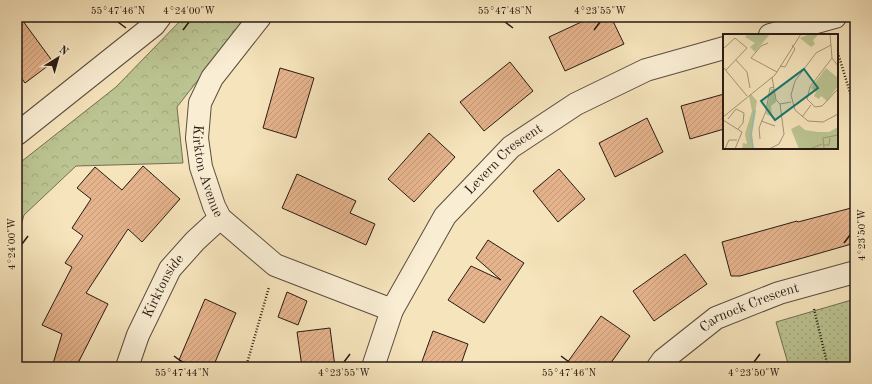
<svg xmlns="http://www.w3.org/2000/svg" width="872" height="384" viewBox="0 0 872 384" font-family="'Old Standard TT',serif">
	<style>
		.forest { fill: url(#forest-crowns); stroke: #727053 }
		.park { fill: url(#park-dots); stroke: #727053 }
		.building { fill: url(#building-hatch); stroke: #291b14 }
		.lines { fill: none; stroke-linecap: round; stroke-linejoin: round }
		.minor-casing { stroke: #5c4d3e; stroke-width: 24 }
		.path { stroke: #291b14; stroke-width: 2.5; stroke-dasharray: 1 2; stroke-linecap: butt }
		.minor { stroke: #f9edd3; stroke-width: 22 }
		.ticks { fill: none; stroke: #291b14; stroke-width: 1.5 }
		.labels { text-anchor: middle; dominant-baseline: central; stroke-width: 4; stroke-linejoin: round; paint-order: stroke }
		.street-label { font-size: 14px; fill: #291b14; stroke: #f9edd3 }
		.inset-river { fill: none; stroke: #9dbfae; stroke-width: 2 }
		.inset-road { fill: none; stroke: #a49479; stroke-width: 1 }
		.view { fill: #0f766e; fill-opacity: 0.15; stroke: #0f766e; stroke-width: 2 }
		.inset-edge { fill: none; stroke: #291b14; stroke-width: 2 }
		.neatline { fill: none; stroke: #291b14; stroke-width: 1.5 }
		.ticks-label { font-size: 10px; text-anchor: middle; fill: #291b14 }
	</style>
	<defs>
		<pattern id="forest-crowns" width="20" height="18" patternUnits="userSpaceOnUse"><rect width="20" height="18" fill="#bbc492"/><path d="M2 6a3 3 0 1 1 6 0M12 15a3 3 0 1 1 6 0" fill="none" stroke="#a1a87d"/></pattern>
		<pattern id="park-dots" width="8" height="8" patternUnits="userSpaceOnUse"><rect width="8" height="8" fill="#bbc492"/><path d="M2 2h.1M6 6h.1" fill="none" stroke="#a1a87d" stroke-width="1.8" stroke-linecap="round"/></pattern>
		<pattern id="building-hatch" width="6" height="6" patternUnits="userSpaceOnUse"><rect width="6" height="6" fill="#e5b38c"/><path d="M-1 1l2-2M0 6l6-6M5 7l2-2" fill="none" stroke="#c49978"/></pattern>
	</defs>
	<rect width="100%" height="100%" fill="#f6e4bc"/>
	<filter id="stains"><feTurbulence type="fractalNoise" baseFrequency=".005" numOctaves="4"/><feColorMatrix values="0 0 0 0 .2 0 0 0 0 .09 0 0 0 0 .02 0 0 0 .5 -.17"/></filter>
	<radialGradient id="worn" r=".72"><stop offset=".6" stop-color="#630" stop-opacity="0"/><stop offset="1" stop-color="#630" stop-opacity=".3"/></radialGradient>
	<!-- forest -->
	<path class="forest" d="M184,17h63l-70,90 6,56 -107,3 -52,49 -7,24v-74l99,-78z"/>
	<!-- park -->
	<path class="park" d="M855,299v68h-66l-13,-45z"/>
	<!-- building -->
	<path class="building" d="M17,17h3l33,45 -28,21 -8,-11z
		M592,17h19l13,27 -59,27 -16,-34z
		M510,62l23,29 -49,40 -24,-29z
		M280,68l34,10 -18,60 -33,-10z
		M724,94v35l-34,10 -9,-33z
		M647,118l16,34 -48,25 -16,-34z
		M429,133l26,24 -41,45 -26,-23z
		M143,166l37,33 -38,43 -14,-13 -42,64 22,11 -32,63h-24l10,-33 -20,-9 30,-58 -7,-4 18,-27 -11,-8 19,-29 -14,-11 18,-21 27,23z
		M559,169l26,30 -27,23 -25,-31z
		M297,174l59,27 -6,12 25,11 -9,21 -84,-37z
		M855,207v36l-115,33h-9l-9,-34 75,-21 1,1z
		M488,240l36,23 -40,60 -36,-23 23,-34 30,14 -25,-22z
		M685,254l22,30 -53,37 -21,-30z
		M287,292l20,9 -9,24 -20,-8z
		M205,299l31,14 -23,54h-17l-17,-7z
		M601,316l29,20 -22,31h-44z
		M330,328l5,39h-33l-5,-35z
		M433,331l35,13 -8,23h-40z"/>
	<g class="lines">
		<!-- minor casing -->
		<g class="minor-casing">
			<g id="minor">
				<path id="s1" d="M260,17l-48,61 -12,25 -3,35 4,29 13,39 6,12 55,47 117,45"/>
				<path d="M770,35l65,-18"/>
				<path d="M17,134l137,-109 6,-8"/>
				<path id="s2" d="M127,367l11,-32 32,-66 25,-28 25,-23"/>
				<path id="s3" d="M373,367l19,-57 53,-94 66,-69 65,-43 70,-34 78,-22"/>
				<path id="s4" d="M658,367l5,-7 53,-42 63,-25 76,-21"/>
			</g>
		</g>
		<!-- path -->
		<path class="path" d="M837,50l18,59
			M814,309l14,58
			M246,367l23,-80"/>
		<!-- minor -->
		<use href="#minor" class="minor"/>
	</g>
	<!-- ticks -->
	<path class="ticks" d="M118,22l8,6M505,22l8,6M183,30l6,-8M594,30l6,-8M844,243l6,-8M22,244l6,-8M174,356l8,6M561,356l8,6M344,362l6,-8M754,362l6,-8"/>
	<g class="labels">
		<!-- street labels -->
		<g class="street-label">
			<text stroke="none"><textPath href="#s3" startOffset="250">Levern Crescent</textPath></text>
			<text stroke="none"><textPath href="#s1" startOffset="175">Kirkton Avenue</textPath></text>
			<text stroke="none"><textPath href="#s2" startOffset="89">Kirktonside</textPath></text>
			<text stroke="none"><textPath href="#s4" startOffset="111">Carnock Crescent</textPath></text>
		</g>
	</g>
	<!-- overview -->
	<g transform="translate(723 34)">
		<rect width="115" height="115" fill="#f6e4bc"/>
		<path d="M87,0h9l-6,6 2,4 -4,3 -11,-9zM48,55h3l2,13 -5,4 1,11 -6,-3zM28,60l6,7 -6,33 3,15h-12l1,-6 4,1 -2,-10 7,-23 -3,-15z" fill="#bbc492"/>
		<path d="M25,0h22l-15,18 -5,-5 5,-4 -10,-6zM103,34l12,10v8l-11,15 -6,-5 -2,3 -5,-3 2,-4 -5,-4zM76,91l6,5 13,2h11l9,-5v22h-39l-8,-20z" fill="#bbc492"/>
		<path d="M82.5 105a5.5 5.5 0 1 1 11 0a5.5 5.5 0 1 1-11 0Z" fill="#bbc492"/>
		<path class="inset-river" d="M30,115l-2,-15 4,-24"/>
		<path class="inset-road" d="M107,0l2,24 6,8M45,9l-7,3 -10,12 26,14M108,11l-15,8 -21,28 -4,14 4,15 13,11 15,1 15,-8M0,15l12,-11 12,10 -21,22M109,24l-22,29 -3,12 8,8 7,-1 16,-17M13,26l11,12 3,16M57,32l5,1 10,-18 -3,-4M0,33l24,29M49,43l4,23 4,4 11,-2M0,83l52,-42 26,-41M79,83l9,-12M5,85l8,-10 8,4 -1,10 -5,6M0,86l19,12 -7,17M38,87l14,5M37,105l-1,-11 7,-17 4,-23 4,-1M100,111h6l1,-7M2,115l4,-9h8M46,115l10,-5 5,-10 -4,-30M87,115l12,-5M101,115l-1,-11 15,-3"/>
		<path class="view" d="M81,35l14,19 -43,32 -14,-19z"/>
		<rect width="115" height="115" class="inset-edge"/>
	</g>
	<!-- margin -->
	<rect width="872" height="384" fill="none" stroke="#f6e4bc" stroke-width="44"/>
	<!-- north arrow -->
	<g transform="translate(58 58) rotate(37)" stroke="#f9edd3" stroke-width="3" paint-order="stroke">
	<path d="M0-3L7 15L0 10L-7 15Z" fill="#291b14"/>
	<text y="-6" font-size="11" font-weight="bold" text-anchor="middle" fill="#291b14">N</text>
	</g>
	<rect x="22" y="22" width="828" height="340" class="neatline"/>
	<g class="ticks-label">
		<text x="118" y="14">55°47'46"N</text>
		<text x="189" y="14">4°24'00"W</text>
		<text x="505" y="14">55°47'48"N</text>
		<text x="600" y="14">4°23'55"W</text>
		<text transform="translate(861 235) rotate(-90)" y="4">4°23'50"W</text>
		<text transform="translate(11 244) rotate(-90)" y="4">4°24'00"W</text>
		<text x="182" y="376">55°47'44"N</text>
		<text x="344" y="376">4°23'55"W</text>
		<text x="569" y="376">55°47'46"N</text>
		<text x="754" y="376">4°23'50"W</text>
	</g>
	<rect width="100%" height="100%" filter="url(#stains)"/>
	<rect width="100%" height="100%" fill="url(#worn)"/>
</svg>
